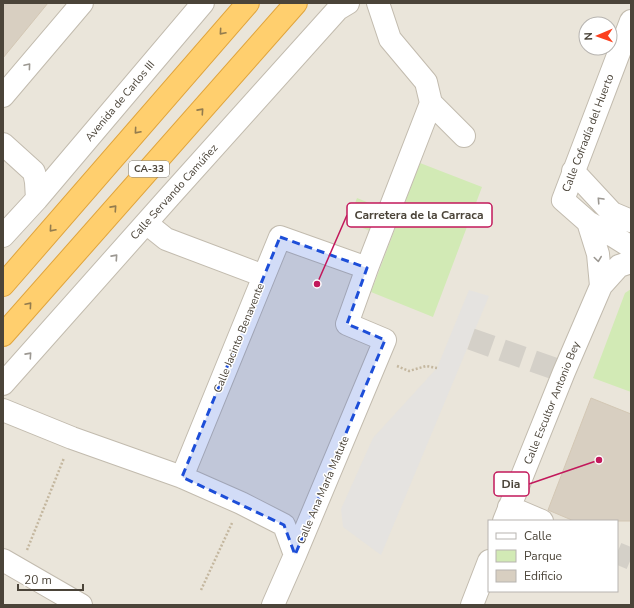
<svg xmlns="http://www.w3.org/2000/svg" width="634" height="608" viewBox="0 0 634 608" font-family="'Nunito Sans',sans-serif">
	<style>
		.residential { fill: #eae5da; fill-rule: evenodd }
		.green { fill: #d2eab5 }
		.parking { fill: #e5e3e0 }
		.building { fill: #d8cfc1; stroke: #d3c7b4 }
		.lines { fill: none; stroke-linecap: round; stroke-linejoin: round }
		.street-tunnel { stroke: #d4d0c8; stroke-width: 22; stroke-dasharray: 22 11; stroke-linecap: butt }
		.street-casing { stroke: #c2bbae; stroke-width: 24 }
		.highway-casing { stroke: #e0a43c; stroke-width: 24 }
		.path { stroke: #c4b79f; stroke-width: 2.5; stroke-dasharray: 2 2; stroke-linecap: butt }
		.street { stroke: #fff; stroke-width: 22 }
		.highway { stroke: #ffcf6e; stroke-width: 22 }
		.oneway { stroke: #937c4e }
		.oneway2 { stroke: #9c9892 }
		.marked { fill: #1d4ed8; fill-opacity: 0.2; stroke: #1d4ed8; stroke-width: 3; stroke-dasharray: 8 5; stroke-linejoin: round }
		.labels { text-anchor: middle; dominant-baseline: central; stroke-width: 3; stroke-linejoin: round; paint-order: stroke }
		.shield { fill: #fff; stroke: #817c74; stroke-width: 1 }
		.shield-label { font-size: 10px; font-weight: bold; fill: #4b4439 }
		.street-label { font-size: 11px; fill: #4b4439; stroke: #fff }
		.leader { fill: none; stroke: #c2185b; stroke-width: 1.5 }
		.callout-dot { fill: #c2185b; stroke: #fff; stroke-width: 1.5 }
		.callout { fill: #fff; stroke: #c2185b; stroke-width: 1.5 }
		.callout-label { font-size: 12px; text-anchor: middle; font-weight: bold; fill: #4b4439 }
	</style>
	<rect width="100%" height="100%" fill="#f6f3ec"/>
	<!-- residential -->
	<path class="residential" d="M3,3h628v602h-628zM586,24h24v24h-24zM489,521h128v70h-128z"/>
	<!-- green -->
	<path class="green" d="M420,163l62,24 -49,130 -62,-25z
		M357,198l22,9 -9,24 -22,-9z
		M631,289v103l-38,-14 32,-85z"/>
	<!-- parking -->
	<path class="parking" d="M469,290l20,6 -108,259 -38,-28 -2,-18 32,-71 64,-70z"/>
	<!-- building -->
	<path class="building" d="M3,3h45l-45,55z
		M591,398l40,16v107h-57l-26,-11z"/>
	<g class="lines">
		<!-- street-tunnel -->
		<path class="street-tunnel" d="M471,339l93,33
			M617,553l14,6"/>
		<!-- street casing -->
		<g class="street-casing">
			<path id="street" d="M378,3l12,36 36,43 5,21 33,33
				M631,21l-68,179 25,22 27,15 16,10
				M3,96l79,-93
				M3,144l31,28 2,10 1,17
				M573,171l39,42 19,8
				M588,222l10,32 3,32 18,-20 12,-4
				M146,223l20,16 98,37 -82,201
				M3,236l34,-37 166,-196
				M367,268l64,-165
				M3,384l167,-188 168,-187 10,-6
				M3,410l69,28 110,39 59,26 43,22 11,30 90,-215 -38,-16 20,-56 -87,-31 -16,39
				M509,507l33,14
				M504,521l60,-149 37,-86
				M3,560l78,45
				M273,605l22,-50
				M472,605l17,-44"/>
		</g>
		<!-- highway casing -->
		<g class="highway-casing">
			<path id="highway" d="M3,285l245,-282
				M3,335l293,-332"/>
		</g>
		<!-- path -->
		<path class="path" d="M397,366l12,5 17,-5 11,2
			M27,550l37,-92
			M201,590l31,-67"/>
		<!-- street -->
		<use href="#street" class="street"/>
		<!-- highway -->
		<use href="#highway" class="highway"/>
	</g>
	<!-- one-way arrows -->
	<defs><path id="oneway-chevron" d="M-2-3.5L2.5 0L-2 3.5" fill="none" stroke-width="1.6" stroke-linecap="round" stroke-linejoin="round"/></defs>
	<g class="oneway">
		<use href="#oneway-chevron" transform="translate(222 32) rotate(131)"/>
		<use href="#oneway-chevron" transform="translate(201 111) rotate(-48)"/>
		<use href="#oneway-chevron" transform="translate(137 131) rotate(131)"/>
		<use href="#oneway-chevron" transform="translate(114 208) rotate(-48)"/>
		<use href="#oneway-chevron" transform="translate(52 229) rotate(131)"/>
		<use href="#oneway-chevron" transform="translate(29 305) rotate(-49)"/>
	</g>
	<g class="oneway2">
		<use href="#oneway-chevron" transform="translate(28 66) rotate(-50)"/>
		<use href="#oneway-chevron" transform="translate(600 200) rotate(-133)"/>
		<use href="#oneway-chevron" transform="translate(115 257) rotate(-48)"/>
		<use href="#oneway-chevron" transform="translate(598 259) rotate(82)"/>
		<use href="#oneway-chevron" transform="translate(29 355) rotate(-48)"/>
	</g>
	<!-- marked area -->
	<path class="marked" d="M280,237l87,31 -20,56 38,16 -90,215 -11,-30 -102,-48z"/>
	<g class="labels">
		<!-- shield labels -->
		<rect class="shield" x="129" y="161" width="40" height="16" rx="3"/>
		<g class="shield-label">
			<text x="149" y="169">CA-33</text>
		</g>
		<!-- street labels -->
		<g class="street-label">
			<text transform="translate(120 101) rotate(-50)">Avenida de Carlos III</text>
			<text transform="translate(588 133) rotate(-69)">Calle Cofradía del Huerto</text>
			<text transform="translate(174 192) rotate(-48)">Calle Servando Camúñez</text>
			<text transform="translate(239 338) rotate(-68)">Calle Jacinto Benavente</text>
			<text transform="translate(552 403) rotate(-68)">Calle Escultor Antonio Bey</text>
			<text transform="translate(323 490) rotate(-67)">Calle Ana María Matute</text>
		</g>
	</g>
	<!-- callouts -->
	<path class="leader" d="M317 284L347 215M599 460L529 484"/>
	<g class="callout-dot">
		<circle cx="317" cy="284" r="4"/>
		<circle cx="599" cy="460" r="4"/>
	</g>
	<g class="callout">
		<rect x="347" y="203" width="145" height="24" rx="4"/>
		<rect x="494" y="472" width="35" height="24" rx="4"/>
	</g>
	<g class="callout-label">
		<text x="419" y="219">Carretera de la Carraca</text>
		<text x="511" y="488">Dia</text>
	</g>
	<!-- border -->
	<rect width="634" height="608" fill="none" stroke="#4b4439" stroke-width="8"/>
	<!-- legend -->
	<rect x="488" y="520" width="130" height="72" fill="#ffffff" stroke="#b7b4b0"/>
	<rect x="496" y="533" width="20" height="6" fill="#ffffff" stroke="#b7b4b0"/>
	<text x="524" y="540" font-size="12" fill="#4b4439">Calle</text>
	<rect x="496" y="550" width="20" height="12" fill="#d2eab5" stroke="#b7b4b0"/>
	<text x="524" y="560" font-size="12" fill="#4b4439">Parque</text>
	<rect x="496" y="570" width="20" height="12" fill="#d8cfc1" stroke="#b7b4b0"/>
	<text x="524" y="580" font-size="12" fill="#4b4439">Edificio</text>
	<!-- north arrow -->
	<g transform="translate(598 36) rotate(268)"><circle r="19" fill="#ffffff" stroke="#b7b4b0"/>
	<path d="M0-3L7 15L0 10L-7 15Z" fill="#fc3f1d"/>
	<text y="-6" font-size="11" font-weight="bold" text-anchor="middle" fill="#4b4439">N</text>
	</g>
	<!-- scale -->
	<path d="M18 584v6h65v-6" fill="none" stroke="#4b4439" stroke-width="2"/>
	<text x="24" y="584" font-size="12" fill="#4b4439" stroke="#ffffff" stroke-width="3" paint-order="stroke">20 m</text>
</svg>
